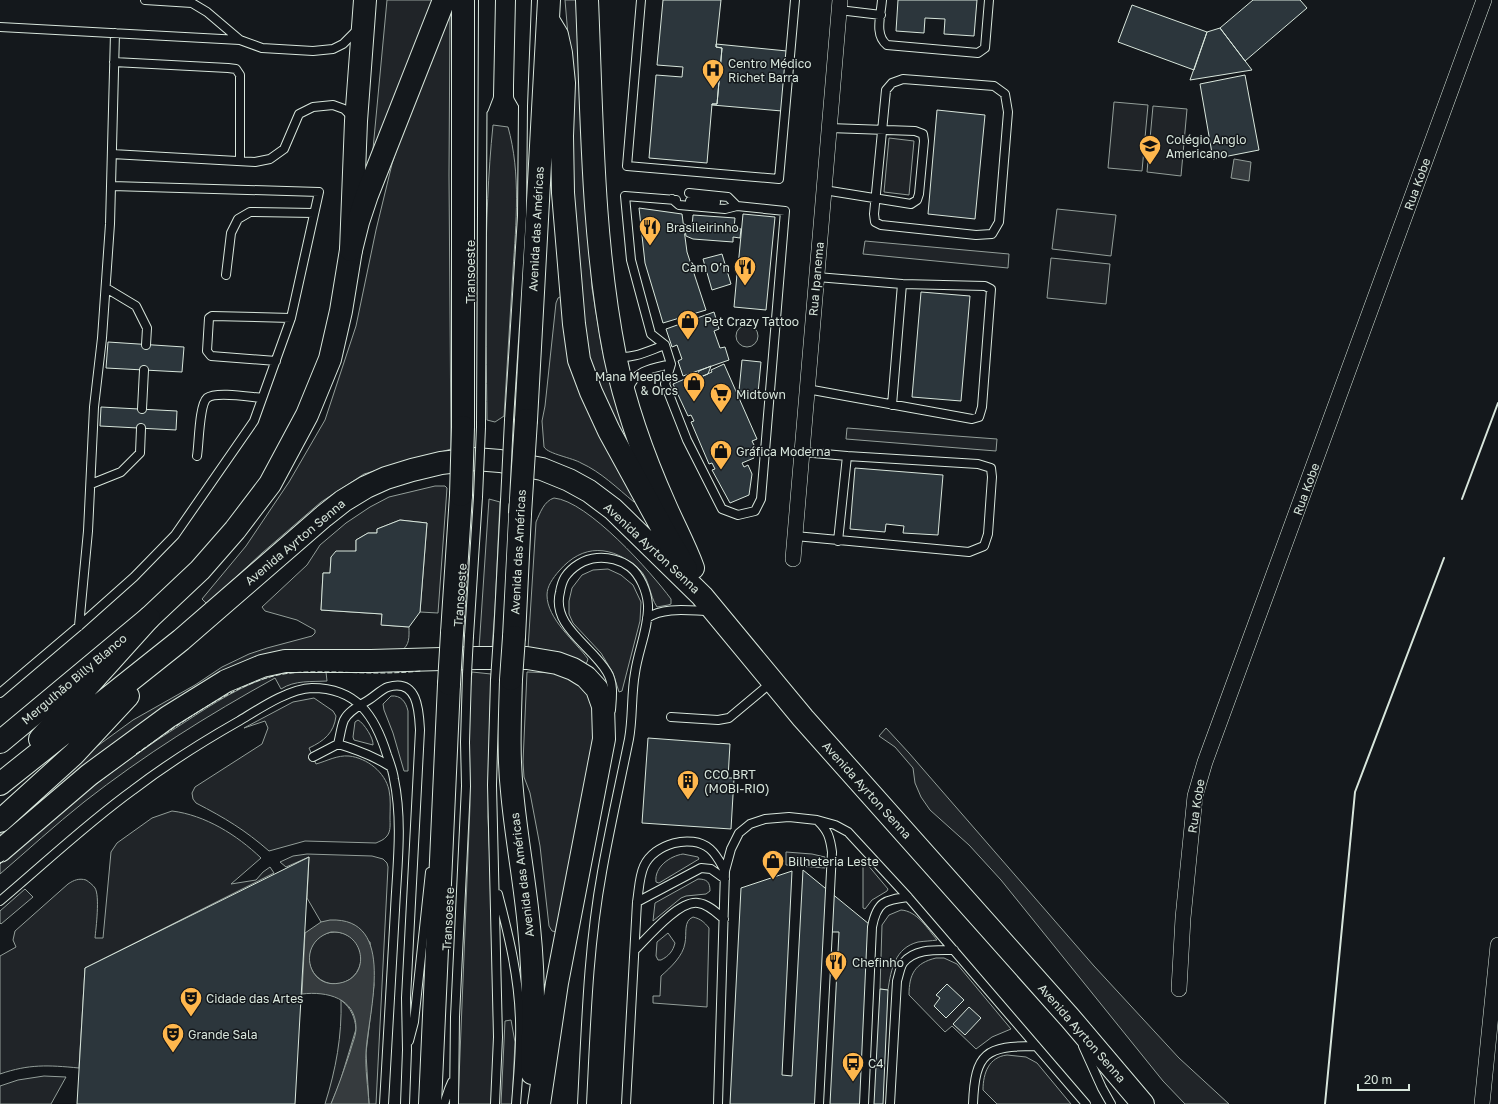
<svg xmlns="http://www.w3.org/2000/svg" width="1498" height="1104" viewBox="0 0 1498 1104" font-family="'Golos Text',sans-serif">
	<style>
		.green { fill: #202428; stroke: #939e99 }
		.water { fill: #363b3e; stroke: #939e99; fill-rule: evenodd }
		.building { fill: #2c363c; stroke: #d8e6dc }
		.lines { fill: none; stroke-linecap: round; stroke-linejoin: round }
		.lane-casing { stroke: #d8e6dc; stroke-width: 10 }
		.street-casing { stroke: #d8e6dc; stroke-width: 16 }
		.secondary-casing { stroke: #d8e6dc; stroke-width: 24 }
		.highway-casing { stroke: #d8e6dc; stroke-width: 24 }
		.lane { stroke: #14181c; stroke-width: 8 }
		.street { stroke: #14181c; stroke-width: 15 }
		.secondary { stroke: #14181c; stroke-width: 22 }
		.highway { stroke: #14181c; stroke-width: 22 }
		.lane-bridge-casing { stroke: #d8e6dc; stroke-width: 10; stroke-linecap: butt }
		.highway-bridge-casing { stroke: #d8e6dc; stroke-width: 24; stroke-linecap: butt }
		.lane-bridge { stroke: #14181c; stroke-width: 8 }
		.highway-bridge { stroke: #14181c; stroke-width: 22 }
		.fence { stroke: #d8e6dc; stroke-width: 1; stroke-dasharray: 5 2; stroke-linecap: butt }
		.wall { stroke: #d8e6dc; stroke-width: 2 }
		.labels { text-anchor: middle; dominant-baseline: central; stroke-width: 3; stroke-linejoin: round; paint-order: stroke }
		.poi-label { font-size: 12px; fill: #d8e6dc; stroke: #14181c; text-anchor: start }
		.street-label { font-size: 12px; fill: #d8e6dc; stroke: #14181c }
	</style>
	<rect width="100%" height="100%" fill="#14181c"/>
	<!-- green -->
	<path class="green" d="M387,0h51l-62,148 -3,1z
		M565,0h11l16,288 10,61 8,31 27,83 -41,-71 -19,-99 -7,-234z
		M450,13l-1,162 2,274 -87,25 -43,28 -59,51 -55,51 -5,-5 44,-53 43,-64 36,-62 31,-94 20,-96 16,-66 15,-47z
		M1114,102l34,3 -6,66 -34,-3z
		M1153,106l34,3 -6,67 -34,-4z
		M493,125l15,2c13,46 8,96 5,143 -3,49 -6,97 -9,146l-9,6 -8,-2c-1,-98 -4,-197 6,-295z
		M889,138l25,3 -5,54 -25,-3z
		M1057,209l59,6 -5,41 -59,-7z
		M865,241l144,13 -1,14 -145,-14z
		M1051,258l59,6 -4,40 -59,-6z
		M562,296l75,205 -3,1c-17,-14 -33,-30 -53,-39 -8,-5 -33,-9 -37,-16l-2,-26 3,-15 11,-103 2,-5z
		M736 336a11 11 0 1 1 22 0a11 11 0 1 1-22 0Z
		M847,428l150,11 -1,12 -150,-12z
		M435,486h10l2,2 -9,125 -18,-1 7,-89 -27,-3 -23,9v4h-9l-12,7v11l-25,6 -1,16h-7l-2,37 61,4v11l27,2c0,10 1,18 -8,24l-102,1 -176,85 -26,18 -97,80v-5l96,-83 37,-27 62,-35 27,-18 27,-13 18,-6 45,-12 3,-3v-3l-18,-10 -32,-9 -3,-4 45,-42 13,-20 26,-22 24,-16 19,-10z
		M554,498c34,3 97,74 117,101v5l-3,1 -11,2c-8,-12 -7,-28 -18,-38 -27,-24 -56,-26 -80,2 -6,7 -12,15 -12,24 0,24 28,46 41,64l-1,3 -3,4 -56,-17 8,-127c4,-9 8,-21 18,-24z
		M489,499l11,3 -5,106 -3,41h-13z
		M608,569l13,6 12,10 8,17 -1,19 -17,66 -1,4 -3,1 -6,-19 -12,-20 -28,-30 -4,-9v-13l3,-13 10,-13 11,-5z
		M309,672h17l1,9c-16,1 -32,-1 -46,8l-6,-11c-67,37 -131,77 -191,124 -29,23 -56,48 -84,72v-10c59,-52 119,-101 185,-142 29,-19 58,-38 91,-47 11,-3 23,-2 33,-3z
		M472,672l19,2 -3,143 6,138v111l-3,38h-33l12,-298 -1,-105z
		M527,672l30,1 27,13 15,34 -42,212 -5,-1 -3,-5 -9,-80 -10,-53 -6,-16 -1,-15z
		M391,696c10,-1 15,6 17,15v60h-4l-11,-38 -9,-23 -1,-6z
		M314,698l19,13 3,5c-2,17 -12,25 -27,32l7,16c11,-3 21,-9 33,-8 18,2 36,16 40,34 2,9 1,19 1,28 0,6 1,13 -3,18 -3,4 -7,5 -11,7l-71,-2 -36,10c-24,-21 -44,-33 -73,-48l-3,-4 -1,-6 3,-6 67,-43 6,-16 -3,-7 -21,7 49,-26z
		M358,720c6,3 16,19 15,25l-19,-5 -1,-3 2,-15z
		M886,728l23,25 185,213 85,92 50,46h-44l-22,-23 -162,-201 -32,-35 -39,-35 -9,-13 -6,-14 -2,-15 -18,-21 -16,-11z
		M172,811c33,4 65,24 89,47l-30,26 25,-4 7,-8 7,-5 4,6 -189,95 -6,100c-31,-3 -50,-4 -79,6v-118l16,-9 -3,-7 2,-9 53,-47c6,-4 11,-6 18,-4 3,2 7,5 9,8 5,8 1,40 0,50h8l8,-86 6,-9 35,-25z
		M786,852l26,2 13,3v11l-39,-3z
		M307,854l65,2 11,3 4,4 1,4 -12,237h-7l-3,-51 8,-68 -4,-43 -49,-20 -14,-24 2,-41 -23,10 -6,-5 13,-6z
		M683,854l15,3 1,2 -40,24 -3,-1c-2,-15 14,-26 27,-28z
		M865,864h2l21,25 -1,2 -15,9 -7,9 -2,-1v-43z
		M698,879c9,0 12,3 12,12l-4,3 -20,2 -5,2 -28,23 2,-18z
		M25,889l8,8 -32,27 -1,-1v-12z
		M901,910c16,1 26,18 36,30 -6,1 -12,1 -19,2 -23,6 -27,27 -30,48l-8,-1 2,-64 7,-10z
		M693,917c8,2 11,5 16,11l-2,79 -54,-4v-7h7l1,-20c10,-9 22,-20 24,-33 2,-9 -2,-22 8,-26z
		M309 958a26 26 0 1 1 52 0a26 26 0 1 1-52 0Z
		M668,933l7,10c-2,8 -6,13 -14,17h-3l-2,-4 1,-14z
		M936,958h8l13,6 54,65 -19,8 -16,12 -24,-23 -7,6 -36,-37c0,-21 6,-32 27,-37z
		M341,1000c10,8 14,17 15,29l-16,53 -9,22h-6c11,-35 17,-68 16,-104z
		M511,1020l4,22 -3,62h-11l4,-83z
		M1007,1055l19,2 11,6 34,41h-74l-14,-14c0,-17 6,-33 24,-35z
		M44,1076l22,1 -15,27h-51v-18l18,-6z"/>
	<!-- water -->
	<path class="water" d="M1234,159l17,3 -2,19 -18,-3z
		M330,920c68,-3 38,93 36,132 -1,17 2,35 3,52h-38c7,-17 13,-34 19,-52 2,-8 6,-16 6,-24 0,-30 -29,-37 -54,-34l3,-61 16,-11zM331,932c34,-2 41,45 9,51 -33,7 -44,-41 -9,-51z"/>
	<!-- building -->
	<path class="building" d="M663,0h58l-5,47 6,1 -5,56h-5l-5,59 -58,-5 7,-83 26,2 1,-10 -26,-2z
		M898,0h79l-3,36 -30,-2 1,-15 -20,-1 -1,15 -28,-2z
		M1253,0h47l7,8 -62,53 -25,-33z
		M1132,5l75,27 -13,38 -76,-28z
		M1220,28l32,42 -62,10 17,-48z
		M716,44l71,7 -5,60 -70,-6v-1h5l5,-56 -6,-1z
		M1245,75l14,75 -46,9 -13,-75z
		M937,110l48,5 -10,104 -47,-5z
		M639,208l43,6 5,38 19,58 -43,13 -18,-60z
		M743,214l32,3 -9,93 -32,-3 3,-33h3l1,-7h-3z
		M693,215l42,3 -1,10 7,1 -1,9 -7,-1v5l-40,-3 -7,-3 -2,-12 8,3z
		M722,254l9,30 -19,6 -9,-31z
		M921,292l49,4 -9,105 -49,-4z
		M714,312l5,17 -5,2 6,17 5,-1 4,13 -46,16 -5,-15 4,-2 -5,-14 -5,2 -6,-18z
		M691,314l3,5 -10,4 -3,-5z
		M108,342l76,5 -2,25 -76,-4z
		M742,360l19,2 -3,31 -19,-2z
		M724,364l33,75 -5,2 4,8 -5,3 3,6 -12,5 2,4 4,-2 4,9 -3,21 -19,8 -18,-33 3,-1 -3,-6 -3,1 -18,-42 3,-1 -3,-6 -3,1 -15,-32 21,-9 2,4 16,-7 -1,-2z
		M711,366l-3,8 -12,5v-1l3,-7z
		M101,407l76,4 -1,19 -76,-4z
		M855,468l88,7 -5,60 -35,-2 1,-7 -18,-2 -1,8 -35,-3z
		M400,520l27,3 -7,89 -11,15 -28,-2 1,-11 -61,-4 2,-37h7l1,-16 5,-6h20v-11l12,-7h9v-4z
		M648,738l82,6 -2,34h6l-3,51 -89,-6z
		M309,857l-14,247h-218l8,-136z
		M803,870l66,54 -8,180h-31l9,-172h-12l-8,172h-89l11,-216 51,-17 -10,204 10,1z
		M947,984l17,16 -18,18 -12,-12 6,-8 -4,-3z
		M880,989l8,1 -5,114h-9z
		M969,1007l12,11 -16,17 -12,-11z"/>
	<g class="lines">
		<!-- lane casing -->
		<g class="lane-casing">
			<path id="lane" d="M145,0l47,3 15,9 33,28 22,8 51,3 20,-2 10,-5 15,-15
				M520,0l-2,85v11l4,7
				M641,0l-14,166 152,13 16,-179
				M882,0c-1,15 -8,35 5,45l91,8 7,-5 4,-48
				M839,10l42,5
				M0,27l240,13
				M114,62l114,6 8,1 4,6v86
				M903,79l91,7 11,8 3,18 -9,110 -7,12 -16,1 -95,-10 -6,-3 -1,-8 12,-124 6,-7z
				M484,109l5,-13 2,-96
				M112,154l143,8 15,-3 14,-10 15,-35 14,-7 20,-2 11,4 9,9
				M824,190l87,14 6,-4 2,-6 5,-53 -1,-7 -8,-3 -86,-3
				M689,193l39,4 9,9
				M690,201l26,1
				M226,275l5,-42 7,-14 12,-7 64,1
				M817,277l85,7
				M106,288l30,18 11,22 -1,17
				M665,345l6,19
				M616,356c16,4 34,-6 49,-11l-14,-11 -20,-74 -6,-64 51,4
				M276,361l-65,-5 -4,-5 2,-33 3,-2 79,2
				M629,389c5,-19 25,-21 42,-25l-6,20 22,56 35,69 16,6 17,-4 6,-12 24,-288 -48,-5 -12,3 -46,-4 -7,-6
				M807,389l165,30 7,-2 3,-10 9,-118 -6,-3 -83,-2 -10,121
				M142,409l2,-39
				M509,420l13,-204 1,-110 4,-106
				M481,427l2,-427
				M802,452l45,4
				M197,456c2,-11 2,-51 10,-58 9,-7 43,-1 55,0
				M91,484l30,-12 19,-19 1,-25
				M795,536l174,16 15,-6 4,-12 4,-57 -1,-9 -13,-4 -131,-8 -9,85
				M647,618c18,-12 44,-7 64,-7
				M79,626l9,-95 6,-124 8,-69 8,-114 5,-191
				M469,636l9,-139
				M498,636l7,-135
				M0,693l79,-67 55,-49 41,-42 79,-114 37,-103 28,-126 -207,-6
				M671,717l47,3 11,-2 43,-36
				M338,744c2,-7 3,-17 6,-24 5,-10 17,-15 26,-21 6,-4 12,-10 18,-12 30,-9 31,24 32,43l-14,268 1,52 -2,54
				M313,757l25,-13c20,6 36,12 53,23
				M818,821c10,10 12,16 14,31l-13,252
				M498,894c11,42 21,84 22,127 1,27 -2,56 -4,83
				M0,901c44,-37 86,-77 133,-111 34,-26 69,-48 106,-69 20,-12 49,-32 73,-33 45,0 63,28 75,67 3,8 6,16 7,24 9,43 3,88 1,131 -4,65 -7,129 -11,194
				M637,902l64,-34 10,1 14,10
				M635,950c13,-13 44,-50 63,-47 10,1 19,10 26,16
				M409,1041l5,-19 16,-150
				M1083,1046l19,42 9,16
				M444,1104l5,-15 3,-7
				M454,1104l1,-87 11,-231 -1,-44 2,-68
				M495,1104l3,-67 -6,-252 3,-105
				M582,1104c4,-78 6,-155 20,-232 8,-45 18,-89 27,-133 4,-22 2,-44 6,-66 3,-22 14,-46 13,-68 -1,-14 -8,-30 -18,-38 -9,-7 -22,-10 -33,-9 -13,1 -25,9 -32,19 -3,5 -4,9 -5,15 -9,34 32,54 47,80 7,11 5,25 4,38
				M626,1104l11,-202c2,-12 2,-25 7,-36 10,-22 47,-33 66,-17 7,6 11,15 15,22
				M718,1104l7,-233 6,-22 8,-16 11,-9 15,-5 24,-2 28,3 18,5 13,7 60,65 178,207
				M864,1104l8,-177c5,-26 13,-27 36,-30
				M890,1104l7,-123c2,-6 3,-14 6,-18 12,-15 34,-13 51,-13
				M973,1104c2,-52 13,-58 63,-58"/>
		</g>
		<!-- street casing -->
		<g class="street-casing">
			<path id="street" d="M793,559l47,-559
				M1179,989l4,-71 12,-122 10,-34 279,-762
				M1482,1104l16,-159"/>
		</g>
		<!-- secondary casing -->
		<g class="secondary-casing">
			<path id="secondary" d="M587,0c5,118 5,239 28,356 10,48 30,104 50,149 9,21 20,41 28,63
				M0,742l149,-124 51,-48 35,-40 35,-46 37,-69 23,-56 11,-48 10,-61 5,-129 9,-121"/>
		</g>
		<!-- highway casing -->
		<g class="highway-casing">
			<path id="highway" d="M463,0v427
				M548,20l9,15 4,18 3,30 -2,53 1,57 11,131 5,36 12,32 18,39 57,104 20,34
				M351,250l7,-28 9,-27 77,-195
				M526,420l23,-420
				M452,633l9,-138
				M514,637l6,-123
				M511,679c-1,38 -3,75 1,112 4,46 13,91 17,136 5,48 5,97 3,146
				M40,739l109,-121
				M0,784l181,-144 143,-124 19,-15 23,-14 20,-9 26,-8 29,-7 34,-4 25,2 42,8 27,11 20,11 24,18 89,87 101,122 267,300 73,86
				M0,821l74,-67 54,-58
				M0,851l89,-76 79,-58 58,-36 36,-15 23,-5h86l106,-3h50l30,5 16,6 13,8 11,12 6,17 1,33 -47,244 -18,121
				M430,1104l19,-420"/>
		</g>
		<!-- lane -->
		<use href="#lane" class="lane"/>
		<!-- street -->
		<use href="#street" class="street"/>
		<!-- secondary -->
		<use href="#secondary" class="secondary"/>
		<!-- highway -->
		<use href="#highway" class="highway"/>
		<!-- lane-bridge casing -->
		<g class="lane-bridge-casing">
			<path id="lane-bridge" d="M478,497l3,-70
				M505,501l4,-81
				M467,674l2,-38
				M495,680l3,-44"/>
		</g>
		<!-- highway-bridge casing -->
		<g class="highway-bridge-casing">
			<path id="highway-bridge" d="M461,495l2,-68
				M520,514l6,-94
				M511,679l3,-42
				M449,684l3,-51"/>
		</g>
		<!-- lane-bridge -->
		<use href="#lane-bridge" class="lane-bridge"/>
		<!-- highway-bridge -->
		<use href="#highway-bridge" class="highway-bridge"/>
		<!-- fence -->
		<path class="fence" d="M136,754c39,-27 97,-70 142,-79 19,-4 39,-3 58,-3 28,1 56,2 85,-1
			M0,864l5,-5"/>
		<!-- wall -->
		<path class="wall" d="M1462,499l36,-96
			M1325,1104l30,-312 89,-234"/>
	</g>
	<!-- icons -->
	<defs>
		<g id="hospital-pin" transform="scale(1.15)"><path d="M0 17L-7.5 6A9.5 9.5 0 1 1 7.5 6Z" fill="#ffb74d" stroke="#14181c"/><path d="M-5-5h3v3.5h4V-5h3V5h-3V1.5h-4V5h-3Z" fill="#111"/></g>
		<g id="school-pin" transform="scale(1.15)"><path d="M0 17L-7.5 6A9.5 9.5 0 1 1 7.5 6Z" fill="#ffb74d" stroke="#14181c"/><path d="M0-5L7-2L0 1L-7-2ZM-4 1L0 2.5L4 1V4Q0 6-4 4Z" fill="#111"/></g>
		<g id="restaurant-pin" transform="scale(1.15)"><path d="M0 17L-7.5 6A9.5 9.5 0 1 1 7.5 6Z" fill="#ffb74d" stroke="#14181c"/><path d="M-5-6h1v4h1v-4h1v4h1v-4h1v5L-1.5 .5V6h-2V.5L-5-1ZM5-6V6H3V1.5H1.5Q1.5-4 5-6Z" fill="#111"/></g>
		<g id="shop-pin" transform="scale(1.15)"><path d="M0 17L-7.5 6A9.5 9.5 0 1 1 7.5 6Z" fill="#ffb74d" stroke="#14181c"/><path d="M-5-2.5h2.3a2.7 3.5 0 0 1 5.4 0H5L5.5 6h-11ZM-1.5-2.5h3a1.5 2.3 0 0 0-3 0Z" fill="#111"/></g>
		<g id="supermarket-pin" transform="scale(1.15)"><path d="M0 17L-7.5 6A9.5 9.5 0 1 1 7.5 6Z" fill="#ffb74d" stroke="#14181c"/><path d="M-6-5.5h2.5l.6 2H6L4.5 2H-2.5L-4.4-4H-6ZM-1.5 3.2a1.3 1.3 0 1 0 .1 0ZM3 3.2a1.3 1.3 0 1 0 .1 0Z" fill="#111"/></g>
		<g id="building-pin" transform="scale(1.15)"><path d="M0 17L-7.5 6A9.5 9.5 0 1 1 7.5 6Z" fill="#ffb74d" stroke="#14181c"/><path d="M-4-6H4V6H1V3H-1V6H-4ZM-2.5-4.3h1.7v1.8h-1.7ZM.8-4.3h1.7v1.8H.8ZM-2.5-1h1.7V.8h-1.7ZM.8-1h1.7V.8H.8Z" fill="#111"/></g>
		<g id="theatre-pin" transform="scale(1.15)"><path d="M0 17L-7.5 6A9.5 9.5 0 1 1 7.5 6Z" fill="#ffb74d" stroke="#14181c"/><path d="M-5-5.5Q0-4 5-5.5V0Q5 5 0 6Q-5 5-5 0ZM-3.3-2.5H-1v1.5H-3.3ZM1-2.5H3.3v1.5H1ZM-2.8 1Q0 5.5 2.8 1Z" fill="#111"/></g>
		<g id="bus-pin" transform="scale(1.15)"><path d="M0 17L-7.5 6A9.5 9.5 0 1 1 7.5 6Z" fill="#ffb74d" stroke="#14181c"/><path d="M-5-6H5V4H4V6H2V4H-2V6H-4V4H-5ZM-3.5-4V0h7V-4ZM-3.5 1.2v1.5H-2V1.2ZM2 1.2v1.5H3.5V1.2Z" fill="#111"/></g>
	</defs>
	<g fill-rule="evenodd">
		<use href="#hospital-pin" x="713" y="70"/>
		<use href="#school-pin" x="1150" y="146"/>
		<use href="#restaurant-pin" x="650" y="227"/>
		<use href="#restaurant-pin" x="745" y="267"/>
		<use href="#shop-pin" x="688" y="321"/>
		<use href="#shop-pin" x="694" y="383"/>
		<use href="#supermarket-pin" x="721" y="394"/>
		<use href="#shop-pin" x="721" y="451"/>
		<use href="#building-pin" x="688" y="781"/>
		<use href="#shop-pin" x="773" y="861"/>
		<use href="#restaurant-pin" x="836" y="962"/>
		<use href="#theatre-pin" x="191" y="998"/>
		<use href="#theatre-pin" x="173" y="1034"/>
		<use href="#bus-pin" x="853" y="1063"/>
	</g>
	<g class="labels">
		<!-- poi labels -->
		<g class="poi-label">
			<text x="728" y="63">Centro Médico<tspan x="728" dy="14">Richet Barra</tspan></text>
			<text x="1166" y="139">Colégio Anglo<tspan x="1166" dy="14">Americano</tspan></text>
			<text x="666" y="227">Brasileirinho</text>
			<text x="730" y="267" text-anchor="end">Càm O’n</text>
			<text x="704" y="321">Pet Crazy Tattoo</text>
			<text x="678" y="376" text-anchor="end">Mana Meeples<tspan x="678" dy="14">&amp; Orcs</tspan></text>
			<text x="736" y="394">Midtown</text>
			<text x="736" y="451">Gráfica Moderna</text>
			<text x="704" y="774">CCO BRT<tspan x="704" dy="14">(MOBI-RIO)</tspan></text>
			<text x="788" y="861">Bilheteria Leste</text>
			<text x="852" y="962">Chefinho</text>
			<text x="206" y="998">Cidade das Artes</text>
			<text x="188" y="1034">Grande Sala</text>
			<text x="868" y="1063">C4</text>
		</g>
		<!-- street labels -->
		<g class="street-label">
			<text transform="translate(1417 184) rotate(-70)">Rua Kobe</text>
			<text transform="translate(536 229) rotate(-87)">Avenida das Américas</text>
			<text transform="translate(470 272) rotate(-90)">Transoeste</text>
			<text transform="translate(816 279) rotate(-85)">Rua Ipanema</text>
			<text transform="translate(1306 489) rotate(-70)">Rua Kobe</text>
			<text transform="translate(295 542) rotate(-40)">Avenida Ayrton Senna</text>
			<text transform="translate(652 548) rotate(43)">Avenida Ayrton Senna</text>
			<text transform="translate(518 552) rotate(-87)">Avenida das Américas</text>
			<text transform="translate(460 595) rotate(-86)">Transoeste</text>
			<text transform="translate(74 679) rotate(-40)">Mergulhão Billy Blanco</text>
			<text transform="translate(867 790) rotate(48)">Avenida Ayrton Senna</text>
			<text transform="translate(1196 806) rotate(-81)">Rua Kobe</text>
			<text transform="translate(522 875) rotate(-97)">Avenida das Américas</text>
			<text transform="translate(448 919) rotate(-87)">Transoeste</text>
			<text transform="translate(1082 1033) rotate(49)">Avenida Ayrton Senna</text>
		</g>
	</g>
	<!-- scale -->
	<path d="M1358 1084v6h51v-6" fill="none" stroke="#d8e6dc" stroke-width="2"/>
	<text x="1364" y="1084" font-size="12" fill="#d8e6dc" stroke="#14181c" stroke-width="3" paint-order="stroke">20 m</text>
</svg>
